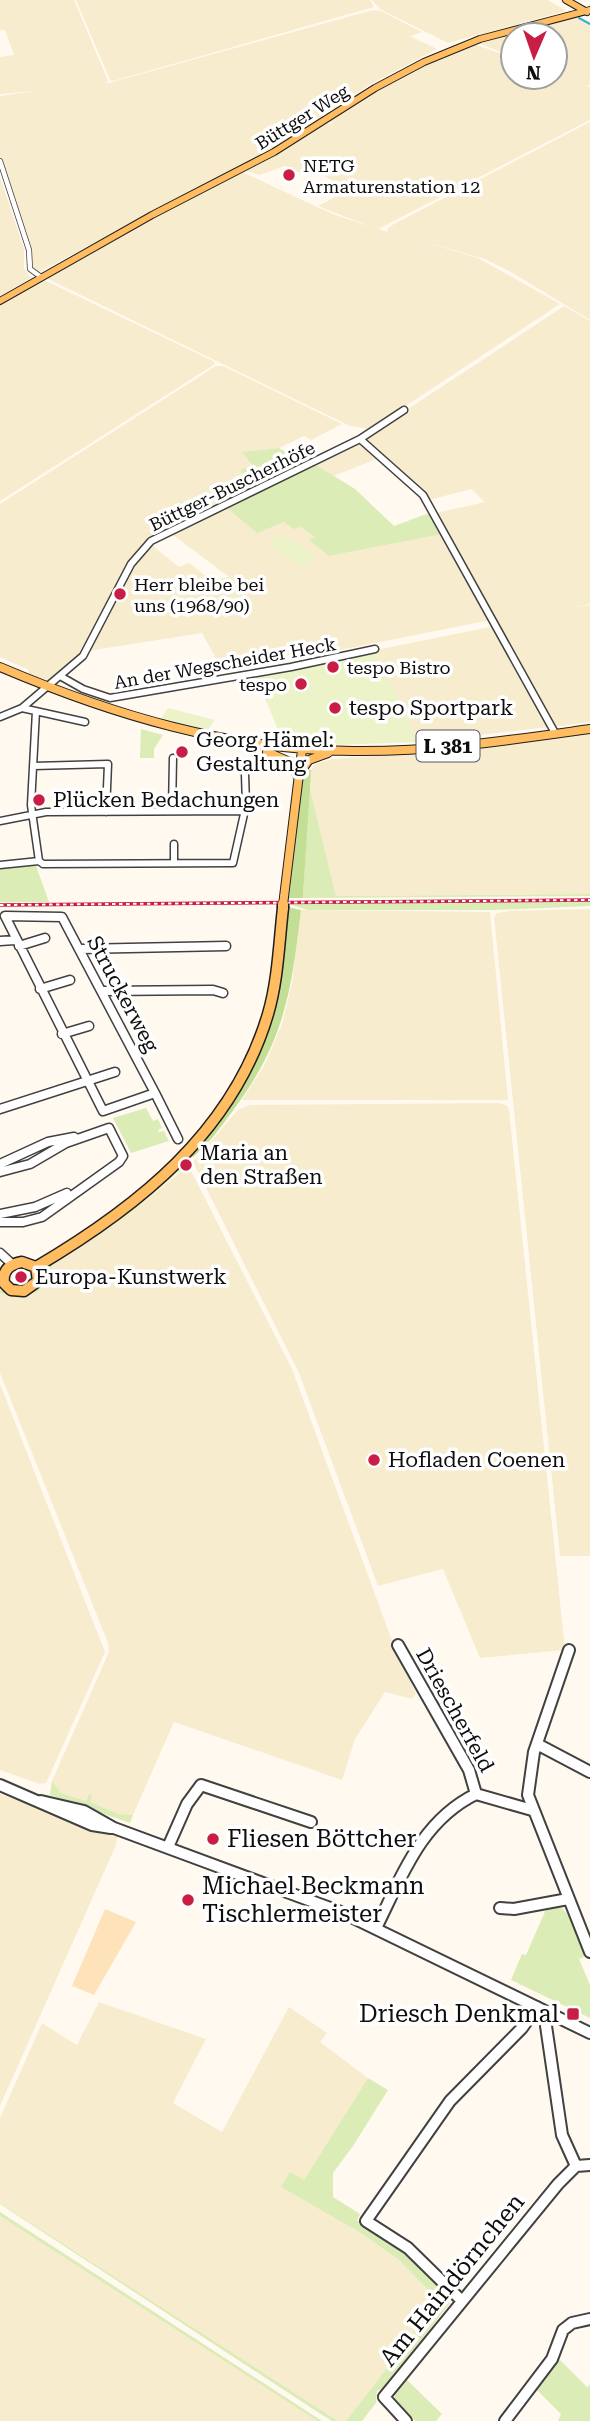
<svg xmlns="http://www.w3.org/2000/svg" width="590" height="2421" viewBox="0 0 590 2421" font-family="'Roboto Serif',serif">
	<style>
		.farmland { fill: #f7ecce }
		.green { fill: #dcecb6 }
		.forest { fill: #c3de95 }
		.sand { fill: #fee2b9 }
		.pitch { fill: #ecf3c9 }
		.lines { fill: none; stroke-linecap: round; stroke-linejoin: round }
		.stream { stroke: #33b2d6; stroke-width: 2 }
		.minor-far3-casing { stroke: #414141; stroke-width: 6 }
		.minor-far2-casing { stroke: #414141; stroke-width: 9 }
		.minor-far1-casing { stroke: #414141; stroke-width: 11 }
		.minor-casing { stroke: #414141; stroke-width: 14 }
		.major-far2-casing { stroke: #1f1f1f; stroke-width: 8 }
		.major-far1-casing { stroke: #1f1f1f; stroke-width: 10 }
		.major-casing { stroke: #1f1f1f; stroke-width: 13 }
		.minor-far3 { stroke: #fff; stroke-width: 4.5 }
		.minor-far2 { stroke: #fff; stroke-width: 6 }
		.minor-far1 { stroke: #fff; stroke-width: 8 }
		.minor { stroke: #fff; stroke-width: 10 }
		.major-far2 { stroke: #ffbc60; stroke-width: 6 }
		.major-far1 { stroke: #ffbc60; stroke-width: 8 }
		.major { stroke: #ffbc60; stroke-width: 10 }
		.rail-casing { stroke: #c81d44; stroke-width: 3.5 }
		.rail { stroke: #fff; stroke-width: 2; stroke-dasharray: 3.5; stroke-linecap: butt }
		.major-bridge-far1-casing { stroke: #1f1f1f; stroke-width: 10; stroke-linecap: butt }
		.major-bridge-casing { stroke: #1f1f1f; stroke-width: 13; stroke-linecap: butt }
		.major-bridge-far1 { stroke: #ffbc60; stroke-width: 8 }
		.major-bridge { stroke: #ffbc60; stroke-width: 10 }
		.poi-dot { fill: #c81d44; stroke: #fff; stroke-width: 2.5 }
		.labels { text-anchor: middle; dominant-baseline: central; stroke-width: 7; stroke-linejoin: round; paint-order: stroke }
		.far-street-label { font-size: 18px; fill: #0e0e0e; stroke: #fff }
		.far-poi-label { font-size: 18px; fill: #0e0e0e; stroke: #fff; text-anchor: start }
		.shield { fill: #fff; stroke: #565656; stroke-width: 2 }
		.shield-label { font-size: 19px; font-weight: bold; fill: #0e0e0e }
		.poi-label { font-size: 21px; fill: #0e0e0e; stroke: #fff; text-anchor: start }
		.street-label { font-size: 21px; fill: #0e0e0e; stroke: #fff }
		.near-poi-label { font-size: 24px; fill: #0e0e0e; stroke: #fff; text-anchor: start }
		.near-street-label { font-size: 24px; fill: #0e0e0e; stroke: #fff }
	</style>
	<rect width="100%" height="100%" fill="#fff9f0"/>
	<!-- farmland -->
	<path class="farmland" d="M0,0h74l34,81 -3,3 268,-74 8,1 41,21 -12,4 27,13 -68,36 -99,65 -231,122 -6,-4 -2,-19 -31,-93v-60l36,-5 -36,3v-37l14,-2 -9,-25h-5z
		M76,0h294l4,7 -261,74 -3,-1z
		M372,0h176l18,11 -118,32 -68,-34z
		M574,16l16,9v60l-3,1 3,1v33l-212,109 10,3 -1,-3 7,-5 196,-102v198l-79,-48 -26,-13 -77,-22 70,21 82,46 -189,125 -21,-3 -304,-148 108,-63 86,-44 90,42 44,15 -56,-22 31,-16 -35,-20 -11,4 -18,-8 -26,9 -14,-5 79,-47 9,1 -5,-4 76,-46 70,-30 39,14v19h42v-3l10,3 -10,-4v-38h-42v22l-37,-15z
		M0,177l24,72v19l7,10 -31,18z
		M44,280l169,81 2,3 -215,137v-198z
		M564,306l26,15v283l-23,5 23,-4v117l-36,5 -118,-214 49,-11 -14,-13 -42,11 -5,-8 -60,-54z
		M216,366h7l119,58 -31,16 -7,-4 -25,12 -36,4 9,14 -12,4 5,5 13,-5 12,11 -48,23 -16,-10 10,9v4l-78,45 -54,99 -34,30 -21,-7v-4l-29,-13v-153z
		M359,442l22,15 -47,19 -21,-13z
		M224,506l77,21 14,10 -5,3 19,16 114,-22 48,86 -267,53 -22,-40 -114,18 44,-87 18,-20 29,23 10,-4 22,17 18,-3 -60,-45z
		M495,626l55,101 -132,15 -42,-92z
		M590,732v162l-254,2 -27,-111 2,-15 4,-6 18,-5 84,-6z
		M590,909v647h-30l-66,-639 3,-4 13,-2z
		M301,910l189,2 18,188h-266l22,-34 18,-42 10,-41z
		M499,1103l8,3 2,4 56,540 -85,8 -37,-89 -65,17 -79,-213 -106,-211 45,-52 11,-5z
		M184,1169l7,2 101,198 102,277 22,48 -4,5 -27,-7 -30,47 -13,41 -168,-58 -41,93 -14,-1 -30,-12 3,-7 -3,-1 -3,7 -25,-8 -9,-12 57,-129 -1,-9 -108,-270v-80l21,5 18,-7 15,-27 79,-53z
		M0,1384l105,268 -59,131 -6,1 -40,-14z
		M0,1794l117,42 -1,9 -116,261z
		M99,2002l107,37 -33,64 49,29 67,-125 38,26 -7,9 48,36 -64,102 -23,7 78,45 40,28 40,41 -93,120h-8l-338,-218v-85l42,-95 35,22z
		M0,2216l317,205h-317z"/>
	<!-- green -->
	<path class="green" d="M279,448l26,16 -35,17 -12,-11 -14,5 -4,-5 12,-5 -10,-13z
		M313,463l42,26 39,37 38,-14 11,22 -114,22 -20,-16 6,-3 -14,-10 -7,2 -10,-7 -27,11 -31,-26z
		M141,729l22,6 -9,14v9h-14z
		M309,785l27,111 254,-2v2l-287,2z
		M35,863l14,39h-49v-35z
		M590,902v4l-97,4h-185l-20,-6z
		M146,1108l7,13 5,-2 4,9 -4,2 1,2 5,-1 5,10 -38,12 -18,-35z
		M183,1163l8,8h-12l-46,40 -79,53 -15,27 -18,7 -21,-5v-3l25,4 10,-4 7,-9 4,-13 8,-7 54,-35z
		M52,1781l9,12 25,8 3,-7 3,1 -2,7 29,12 14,1 -3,8 -80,-28z
		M547,1907l15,1 8,9 16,39 -7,3 11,26v33l-79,-38 11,-26 4,1z
		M368,2078l20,12 -35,56 -20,27v24l27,17 -3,6 45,27 46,47 2,9 -66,85 -7,3 -1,12 -14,18h-16l93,-120 -40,-41 -40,-28 -78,-45 9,-15 14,8z
		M0,2204v-1l338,218h-6l-19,-12z
		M0,2212l322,209h-5l-317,-205z
		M557,2357l30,30 3,-2v36h-32l3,-7 -27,-27z
		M405,2378l37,36 -6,7h-21l-20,-21v-10z"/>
	<!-- forest -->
	<path class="forest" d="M306,769l5,1 -8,126v2h-14l13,-118z
		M288,907l13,3c-10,85 -17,132 -69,202 -12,16 -23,32 -39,45l-2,-2c74,-82 84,-143 97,-248z"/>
	<!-- sand -->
	<path class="sand" d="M105,1909l31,13 -42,73 -22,-9z"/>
	<!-- pitch -->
	<path class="pitch" d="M283,535l30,19 -1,8 -14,3 -27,-20 3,-6z
		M376,650l42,92 -85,3 -50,-3 -28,-68z
		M168,708l47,12 -7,10 -47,-12z"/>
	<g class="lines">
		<!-- stream -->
		<path class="stream" d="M579,18l11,6"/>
		<!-- minor-far3 casing -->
		<g class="minor-far3-casing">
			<path id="minor-far3" d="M0,161l29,89 1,19 11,8"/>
		</g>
		<!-- minor-far2 casing -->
		<g class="minor-far2-casing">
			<path id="minor-far2" d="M360,439l63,56 132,238
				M60,676l23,13 27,9 181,-31 84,-18
				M22,708l63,14
				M36,711l-5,94 8,56
				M0,717l22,-9 61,-52 48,-92 20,-23 209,-102 44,-29
				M33,766l75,-2 -2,48
				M172,811l1,-53
				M0,821l46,-9 199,-1
				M174,844v19
				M0,865l39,-4 4,3 190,-1 13,-58 -1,-31"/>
		</g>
		<!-- minor-far1 casing -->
		<g class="minor-far1-casing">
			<path id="minor-far1" d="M5,916l57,1 93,176 -52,18z
				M0,941l15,-1
				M19,946l26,-8
				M80,949l146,-3
				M40,989l30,-9
				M102,991l111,-1 10,3
				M62,1034l27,-8
				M155,1093l23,46
				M0,1109l115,-37
				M0,1164l48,-22 26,-5
				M0,1172l30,-8 36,-21 43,-15 14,28 -4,6 -77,55 -19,5h-23
				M0,1214l35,-7 32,-14
				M0,1253l12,11"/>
		</g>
		<!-- minor casing -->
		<g class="minor-casing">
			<path id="minor" d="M569,1650l-35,102 -6,43 62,157
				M537,1744l53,28
				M0,1785l92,40 19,3
				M476,1794l56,16
				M41,1801l43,10 30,17 227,84 249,121
				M168,1847l19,-43 14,-19 110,37
				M500,1908l14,1 54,-10
				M376,1928c26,-52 45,-107 100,-134l-7,-24 -71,-125
				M548,2012l-3,7 17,116 14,31
				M461,2300l-53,-52 -42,-27 84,-120 72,-73 15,-21
				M406,2421l-22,-24 174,-213 18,-18 14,-1
				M505,2421l47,-62 11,-29 9,-7 18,-4"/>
		</g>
		<!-- major-far2 casing -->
		<g class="major-far2-casing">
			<path id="major-far2" d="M566,0l21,12
				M0,301l152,-86 122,-63 101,-64 49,-26 56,-23 110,-29"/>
		</g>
		<!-- major-far1 casing -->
		<g class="major-far1-casing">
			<path id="major-far1" d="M0,667c113,48 229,83 353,84 80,1 158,-11 237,-22
				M267,752l23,10 7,13
				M301,771l8,-11 19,-7
				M284,897l18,-147"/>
		</g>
		<!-- major casing -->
		<g class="major-casing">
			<path id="major" d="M22,1262l14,5 2,14 -14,10 -13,-1 -7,-7c-2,-13 6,-19 18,-21z
				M36,1267c102,-60 197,-135 232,-253 10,-34 11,-71 15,-106"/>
		</g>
		<!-- minor-far3 -->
		<use href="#minor-far3" class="minor-far3"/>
		<!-- minor-far2 -->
		<use href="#minor-far2" class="minor-far2"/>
		<!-- minor-far1 -->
		<use href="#minor-far1" class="minor-far1"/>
		<!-- minor -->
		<use href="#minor" class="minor"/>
		<!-- major-far2 -->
		<use href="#major-far2" class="major-far2"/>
		<!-- major-far1 -->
		<use href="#major-far1" class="major-far1"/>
		<!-- major -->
		<use href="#major" class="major"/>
		<!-- rail casing -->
		<g class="rail-casing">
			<path id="rail" d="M0,905l590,-5"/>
		</g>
		<!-- rail -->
		<use href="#rail" class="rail"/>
		<!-- major-bridge-far1 casing -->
		<g class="major-bridge-far1-casing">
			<path id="major-bridge-far1" d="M283,905l1,-8"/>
		</g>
		<!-- major-bridge casing -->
		<g class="major-bridge-casing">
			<path id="major-bridge" d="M283,908v-4"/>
		</g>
		<!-- major-bridge-far1 -->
		<use href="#major-bridge-far1" class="major-bridge-far1"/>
		<!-- major-bridge -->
		<use href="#major-bridge" class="major-bridge"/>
	</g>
	<!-- markers -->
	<g class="poi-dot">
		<circle cx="289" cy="175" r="7"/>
		<circle cx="120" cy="594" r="7"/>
		<circle cx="333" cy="667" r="7"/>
		<circle cx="301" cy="684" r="7"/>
		<circle cx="335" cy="708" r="7"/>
		<circle cx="182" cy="752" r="7"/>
		<circle cx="39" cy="800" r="7"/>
		<circle cx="186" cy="1165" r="7"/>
		<circle cx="21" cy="1277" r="7"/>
		<circle cx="374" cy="1460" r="7"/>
		<circle cx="213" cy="1839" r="7"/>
		<circle cx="188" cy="1900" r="7"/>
		<rect x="566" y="2007" width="14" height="14" rx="3.5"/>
	</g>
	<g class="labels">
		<!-- far-street labels -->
		<g class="far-street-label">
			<text transform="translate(302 117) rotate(-32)">Büttger Weg</text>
			<text transform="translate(232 486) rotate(-26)">Büttger-Buscherhöfe</text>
			<text transform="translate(225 663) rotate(-10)">An der Wegscheider Heck</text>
		</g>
		<!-- far-poi labels -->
		<g class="far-poi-label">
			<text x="303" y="165">NETG<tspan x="303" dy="21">Armaturenstation 12</tspan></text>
			<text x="134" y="584">Herr bleibe bei<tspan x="134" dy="21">uns (1968/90)</tspan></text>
			<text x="347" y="667">tespo Bistro</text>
			<text x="287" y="684" text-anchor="end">tespo</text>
		</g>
		<!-- shield labels -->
		<rect class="shield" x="416.5" y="730.5" width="63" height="31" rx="5"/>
		<g class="shield-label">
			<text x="448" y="746">L 381</text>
		</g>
		<!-- poi labels -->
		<g class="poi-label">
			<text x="349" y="708">tespo Sportpark</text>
			<text x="196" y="740">Georg Hämel:<tspan x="196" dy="24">Gestaltung</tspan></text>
			<text x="53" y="800">Plücken Bedachungen</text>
			<text x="200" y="1153">Maria an<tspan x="200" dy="24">den Straßen</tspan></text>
			<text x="35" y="1277">Europa-Kunstwerk</text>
			<text x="388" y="1460">Hofladen Coenen</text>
		</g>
		<!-- street labels -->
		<g class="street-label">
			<text transform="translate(123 994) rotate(62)">Struckerweg</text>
			<text transform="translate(455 1710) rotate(61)">Driescherfeld</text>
		</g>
		<!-- near-poi labels -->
		<g class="near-poi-label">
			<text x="227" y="1839">Fliesen Böttcher</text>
			<text x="202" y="1886">Michael Beckmann<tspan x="202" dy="28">Tischlermeister</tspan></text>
			<text x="559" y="2014" text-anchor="end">Driesch Denkmal</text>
		</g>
		<!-- near-street labels -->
		<g class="near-street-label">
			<text transform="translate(452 2280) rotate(-51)">Am Haindörnchen</text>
		</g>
	</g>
	<!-- north arrow -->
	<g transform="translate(534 56) rotate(182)"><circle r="33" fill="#ffffff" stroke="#9f9f9f" stroke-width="2"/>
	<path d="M0-5L12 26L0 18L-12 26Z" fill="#c81d44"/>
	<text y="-10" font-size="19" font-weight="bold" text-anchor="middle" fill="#0e0e0e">N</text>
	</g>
</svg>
